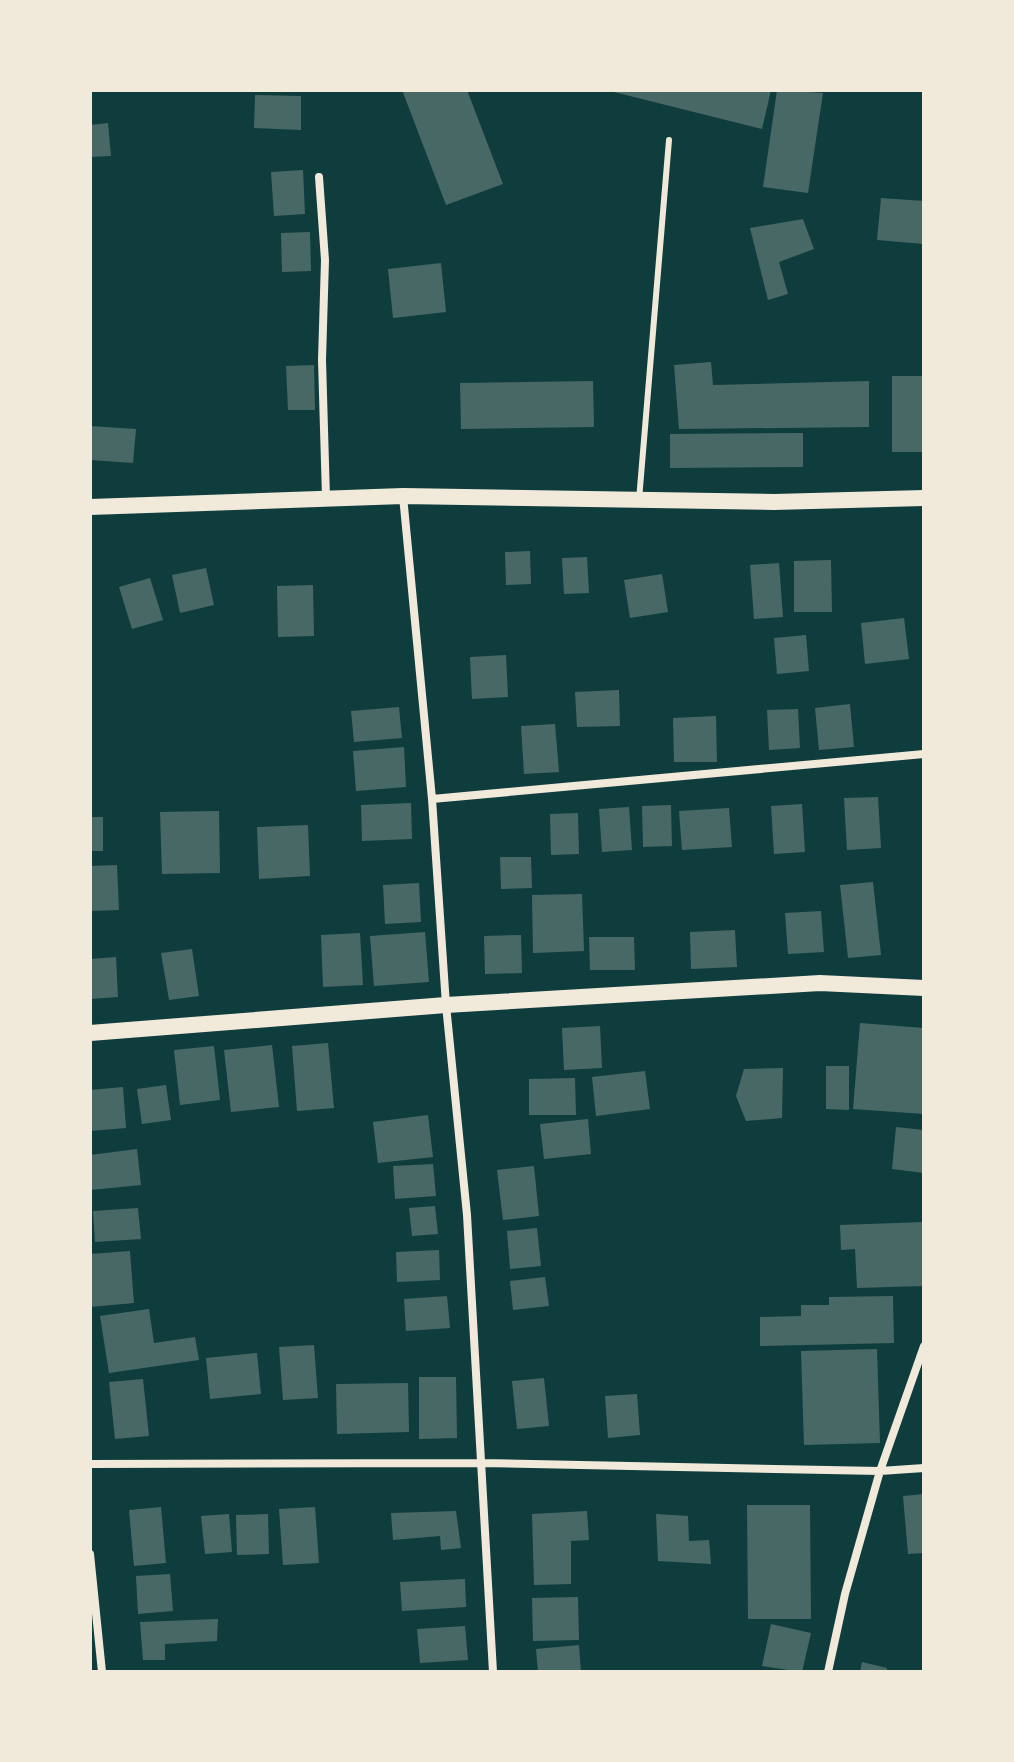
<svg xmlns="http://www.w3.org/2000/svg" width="1014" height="1762" viewBox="0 0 1014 1762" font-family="Lato,sans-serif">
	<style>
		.building { fill: #486865 }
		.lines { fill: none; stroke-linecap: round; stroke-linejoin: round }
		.service { stroke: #f1e9da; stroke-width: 6 }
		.minor { stroke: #f1e9da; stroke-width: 8 }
		.secondary { stroke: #f1e9da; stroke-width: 16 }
	</style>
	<rect width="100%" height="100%" fill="#0f3d3e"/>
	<!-- building -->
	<path class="building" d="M402,90h65l36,94 -57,21z
		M606,90h165l-9,39z
		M777,90l46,3 -15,100 -45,-6z
		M255,95l46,1v34l-47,-2z
		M108,123l3,33 -21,1v-32z
		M303,170l2,44 -31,2 -3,-44z
		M881,198l43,3v43l-47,-4z
		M803,219l11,30 -35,13 9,32 -20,6 -18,-72z
		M310,232l1,39 -29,1 -1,-39z
		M441,263l5,49 -53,6 -5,-49z
		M711,362l2,23 156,-4v46l-190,2 -5,-64z
		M314,365l1,45h-27l-2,-44z
		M892,376h32v76h-32z
		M593,381l1,46 -133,2 -1,-46z
		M90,426l46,3 -3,34 -43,-3z
		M803,433v34l-133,1v-34z
		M530,551l1,33 -25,1 -1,-33z
		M587,557l2,36 -25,1 -2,-36z
		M831,560l1,52h-38v-51z
		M779,563l4,54 -29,2 -4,-54z
		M206,568l8,37 -34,8 -8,-38z
		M662,574l6,38 -38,6 -6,-38z
		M150,578l13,42 -31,9 -13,-42z
		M313,585l1,51 -36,1 -1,-51z
		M904,618l5,41 -44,5 -4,-41z
		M806,635l3,36 -32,3 -3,-36z
		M506,655l2,42 -36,2 -2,-42z
		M619,690l1,36 -43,1 -2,-35z
		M850,704l4,43 -35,3 -4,-42z
		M399,707l3,31 -48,4 -3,-31z
		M798,709l2,39 -31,2 -2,-40z
		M716,716l1,46h-43l-1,-44z
		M555,724l4,48 -35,2 -3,-48z
		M404,747l2,40 -50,4 -3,-40z
		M878,797l3,51 -34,2 -3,-52z
		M411,803l1,36 -50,2 -1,-36z
		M802,804l3,48 -31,2 -3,-48z
		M671,805l1,41 -29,1 -1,-41z
		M629,807l3,43 -30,2 -3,-43z
		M729,808l3,39 -50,3 -3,-39z
		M219,811l1,62 -58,1 -2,-62z
		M578,813l1,41 -28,1 -1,-41z
		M90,817h13v34h-13z
		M308,825l2,51 -51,3 -2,-52z
		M500,857h31l1,31 -31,1z
		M117,865l2,45 -29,1v-45z
		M873,882l8,73 -33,3 -8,-73z
		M419,883l2,39 -36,2 -2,-39z
		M582,894l2,57 -51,2 -1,-58z
		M821,911l3,41 -36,2 -3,-41z
		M735,930l2,37 -46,2 -1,-37z
		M425,932l4,50 -55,4 -4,-50z
		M360,933l3,52 -40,2 -2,-52z
		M521,935l1,38 -37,1 -1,-38z
		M589,937h45l1,33h-45z
		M192,949l7,47 -30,4 -8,-47z
		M116,957l2,40 -28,2v-40z
		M860,1023l64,5v86l-71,-5z
		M600,1026l2,42 -38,2 -2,-42z
		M328,1043l6,65 -37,3 -5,-65z
		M272,1045l7,62 -48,5 -7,-62z
		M214,1046l6,54 -40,5 -6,-55z
		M826,1066h23v44l-23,-1z
		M783,1068l-1,50 -36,3 -10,-25 8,-27z
		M645,1071l5,38 -54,7 -4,-39z
		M575,1078l1,37h-47v-36z
		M166,1085l5,35 -29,4 -5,-35z
		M123,1087l3,41 -36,3v-41z
		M428,1115l5,42 -55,6 -5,-41z
		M588,1119l3,35 -47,5 -4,-35z
		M896,1127l28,3v43l-32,-4z
		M137,1149l4,36 -50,5 -1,-35z
		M433,1164l3,32 -41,3 -2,-33z
		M534,1166l5,50 -36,4 -6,-50z
		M435,1206l3,28 -26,2 -3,-28z
		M138,1208l3,31 -46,3 -2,-31z
		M924,1222v64l-67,2 -2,-39 -14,1 -1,-25z
		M537,1228l4,38 -31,3 -3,-38z
		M439,1250l1,30 -43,2 -1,-30z
		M130,1251l4,52 -44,4v-53z
		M545,1277l4,29 -36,4 -3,-29z
		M447,1296l3,32 -44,3 -2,-32z
		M893,1296l1,47 -134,3v-29l41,-1v-11h28v-8z
		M149,1309l5,34 41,-6 4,23 -90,13 -9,-57z
		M314,1345l4,53 -35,2 -4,-53z
		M877,1349l3,94 -76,2 -3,-94z
		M257,1353l4,41 -51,5 -4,-41z
		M419,1377h37l1,61 -38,1z
		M544,1378l5,48 -32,3 -5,-48z
		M143,1379l6,57 -34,3 -6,-57z
		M408,1383l1,49 -72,2 -1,-50z
		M637,1394l3,41 -32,3 -3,-42z
		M924,1494v59l-16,1 -5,-58z
		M747,1505h63l1,114h-63z
		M161,1507l5,56 -32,3 -5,-56z
		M315,1507l4,56 -36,2 -4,-56z
		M456,1511l5,37 -20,2 -1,-14 -47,4 -2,-27z
		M587,1511l2,29 -18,1v43l-37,1 -2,-71z
		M229,1514l3,38 -27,2 -4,-38z
		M268,1514l1,40 -32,1 -1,-40z
		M656,1514l32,2 1,25 20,-1 2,24 -53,-3z
		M170,1574l3,37 -35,3 -2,-38z
		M465,1579l1,28 -64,4 -2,-29z
		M578,1597l1,43 -46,1 -1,-43z
		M218,1619l-1,22 -52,3v16h-22l-3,-38z
		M771,1624l40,9 -9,39 -40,-6z
		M465,1626l3,34 -48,3 -3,-34z
		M579,1645l2,27h-43l-2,-23z
		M862,1662l25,6v4h-27z"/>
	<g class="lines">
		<!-- service -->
		<path class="service" d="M639,500l30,-360"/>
		<!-- minor -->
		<path class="minor" d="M319,177l6,83 -3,100 4,138
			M403,496l29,303 14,206 21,210 26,457
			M432,799l492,-45
			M90,1464l391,-1 399,8 44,-3
			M90,1554l12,118
			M828,1672l17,-78 35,-123 44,-125"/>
		<!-- secondary -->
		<path class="secondary" d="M90,507l313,-11 371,6 150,-4
			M90,1033l356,-28 374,-22 104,5"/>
	</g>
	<!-- border -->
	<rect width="1014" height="1762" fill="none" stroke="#f1e9da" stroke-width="184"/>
</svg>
